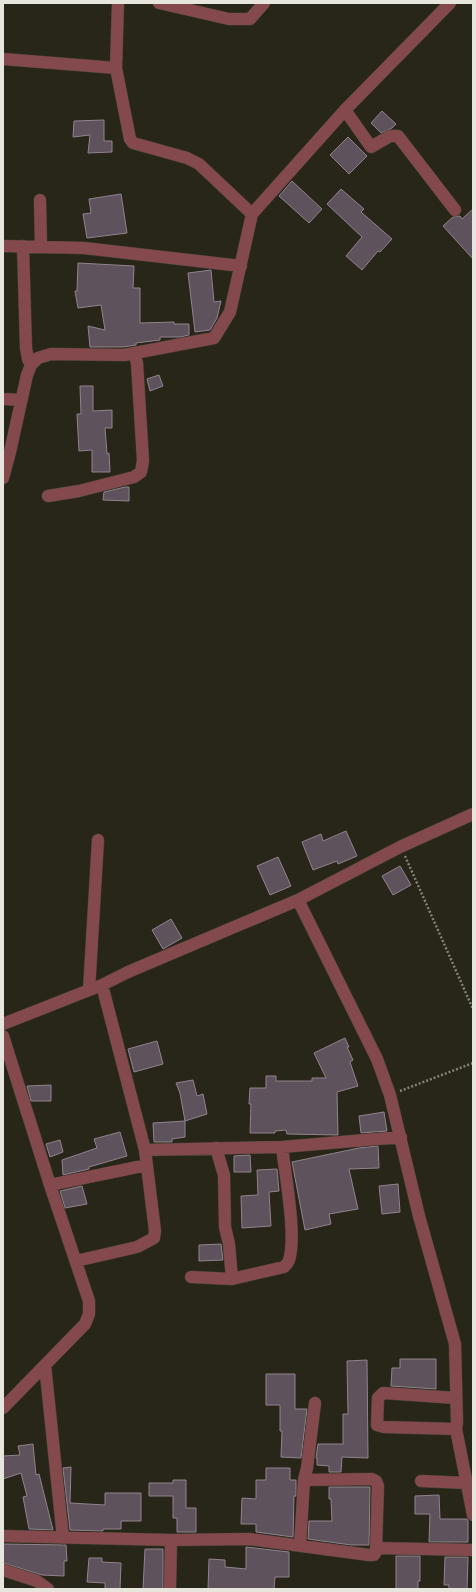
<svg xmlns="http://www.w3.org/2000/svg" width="476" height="1592" viewBox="0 0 476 1592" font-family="Spectral,serif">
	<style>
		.building { fill: #5e525c; stroke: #91838e }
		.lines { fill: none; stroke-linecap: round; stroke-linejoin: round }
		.minor-casing { stroke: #434134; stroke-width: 13 }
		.path { stroke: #858378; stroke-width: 2.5; stroke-dasharray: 2 2; stroke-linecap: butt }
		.minor { stroke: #84494c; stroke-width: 12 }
	</style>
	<rect width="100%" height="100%" fill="#282619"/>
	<!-- building -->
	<path class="building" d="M382,111l14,13 -4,4 -11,5 -10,-10z
		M104,120v21h8v11l-24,1 2,-18 -17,2 1,-16z
		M348,137l19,19 -18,18 -19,-19z
		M292,181l30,28 -13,14 -30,-27z
		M341,189l23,20 -3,3 31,27 -12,13 -2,-1 -16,19 -16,-14 16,-19 -35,-33z
		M121,194l6,39 -40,5 -4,-24 8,-1 -2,-14z
		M473,209v50l-30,-33 10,-9 7,-1 2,3z
		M78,263l56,3 -1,22h7v35l34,-1v2h15v11l-9,2h-20v3l-24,3v2l-13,2h-33l-2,-21 17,4 -4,-25 -23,3 -3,-17h2z
		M211,270l3,32 7,-1 -4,17 -7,12 -15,2 -7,-59z
		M159,375l4,11 -13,5 -3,-12z
		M80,386h13v25l19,-1v18h-7l2,26 2,-1 1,19h-18v-22l-13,1 -2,-37h4z
		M125,487h4v14l-26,-1 1,-8z
		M346,831l11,25 -19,8 -1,-3 -24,9 -11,-28 19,-8 2,7z
		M278,857l13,29 -21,9 -13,-29z
		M400,866l11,19 -18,10 -11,-19z
		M171,919l11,19 -19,11 -11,-19z
		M345,1038l4,9h-2l6,13 -3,2 8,24 -21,6 1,43 -51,-1 -1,-4 -11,1v2h-25l1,-29h-2l1,-16h16v-12h10v5h36v-3h14l-12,-25z
		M157,1041l6,23 -29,8 -6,-23z
		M193,1080l4,16 6,-2 4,20 -22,7 -5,-28 -4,-10z
		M51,1085v16h-20l-4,-15z
		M384,1112l3,19 -26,2 -2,-17z
		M185,1121v16l-13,2v3h-18l-1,-19z
		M120,1132l7,24 -38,11v2l-26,6 -1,-15 35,-12 -3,-9z
		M60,1140l3,12 -13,5 -4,-13z
		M378,1146l1,22 -30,1 9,40 -29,5 2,10 -26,6 -13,-68 67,-14z
		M250,1155l1,17h-17v-16z
		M277,1169l2,22 -10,1 2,34 -29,2 -1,-32 17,-1 -1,-25z
		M398,1184l2,28 -18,2 -3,-28z
		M82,1186l5,18 -22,4 -5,-17z
		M221,1244l2,16 -24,1v-16z
		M400,1359h36v30l-45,-3 1,-18h8z
		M367,1360l1,98 -26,-1 -1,15h-12v-6l-12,-1v-7h-1l2,-14h25v-30h5l-1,-53z
		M266,1374h29v35h12l-6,49 -20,-1 1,-26h-2v-26h-14z
		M33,1444l3,31 3,-1 14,56 -24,-1 -6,-32 4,-1 -6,-23 -18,6v-23l17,-1 -2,-9z
		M71,1467l-1,36 35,2v-12h36v28h-20v8h-18v2l-33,-1 -7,-62z
		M266,1468h24v12h6v16h-2l-1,41 -37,-5v-8h-15l1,-26 14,1v-19h10z
		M173,1480h13v28h10v24h-19v-14h-4v-22h-24v-13h24z
		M329,1487h41l-1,58h-18l-43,-6 1,-18h23l-1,-22h-2z
		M439,1495l1,24h27l1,2v21h-39l1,-28h-15v-18z
		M3,1544l63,1 1,16h-3v15l-22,-1 -39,-12z
		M246,1547l43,5v25h-14l-1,12h-66l1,-30 16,1v7l21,2z
		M145,1549h18v40h-20z
		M396,1556h24v25h-2v8h-22z
		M445,1557h23l-1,32h-18v-4h-5z
		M89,1558h13v4l19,1 -1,26h-15v-6l-18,-1z"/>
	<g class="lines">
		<!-- minor casing -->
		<g class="minor-casing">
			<path id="minor" d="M118,3l-2,65 14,71 3,4 54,15 12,6 53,50
				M159,3l70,16h21l14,-16
				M3,59l113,9
				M345,110l26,37 19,-11h8l57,74
				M40,200l1,46
				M3,246l81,2 157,18
				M23,246l3,102 2,11 3,6
				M3,399l18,1
				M3,478l7,-26 17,-77 4,-10 7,-7 13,-4 73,1 90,-17 16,-26 22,-98 93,-104 105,-107
				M48,496l31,-5 55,-14 7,-5 2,-11 -6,-98 -3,-10
				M298,900l79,159 13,36 29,121 36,128 2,79 -1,6 17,86
				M89,990l9,-150
				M3,1024l99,-39 26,-13 170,-72 102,-53 73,-33
				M3,1036l47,149 39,116v13l-4,10 -82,84
				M216,1148l8,27 1,52 4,17 3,35
				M145,1150l137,-3 119,-10
				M50,1185l97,-20
				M76,1261l61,-14 17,-9 1,-7 -10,-81 -43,-165
				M191,1277l41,2 52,-12c2,-2 5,-5 5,-7 8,-24 -4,-86 -7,-113
				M45,1365l18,173
				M456,1429l-72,-2 -7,-2 1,-27 5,-5 73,5
				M304,1480l68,-1 4,2 2,5 -2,62
				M421,1481l46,2
				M3,1536l168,4 78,-1 120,16h5l2,-3v-4l97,2
				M300,1546l4,-66 3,-12 8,-65
				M3,1570l34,11 11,8
				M170,1589l1,-49"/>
		</g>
		<!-- path -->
		<path class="path" d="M405,856l68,153
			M400,1091l73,-28"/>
		<!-- minor -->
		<use href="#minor" class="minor"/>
	</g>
	<!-- border -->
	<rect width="476" height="1592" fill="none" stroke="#e7e6dd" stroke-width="8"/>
</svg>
